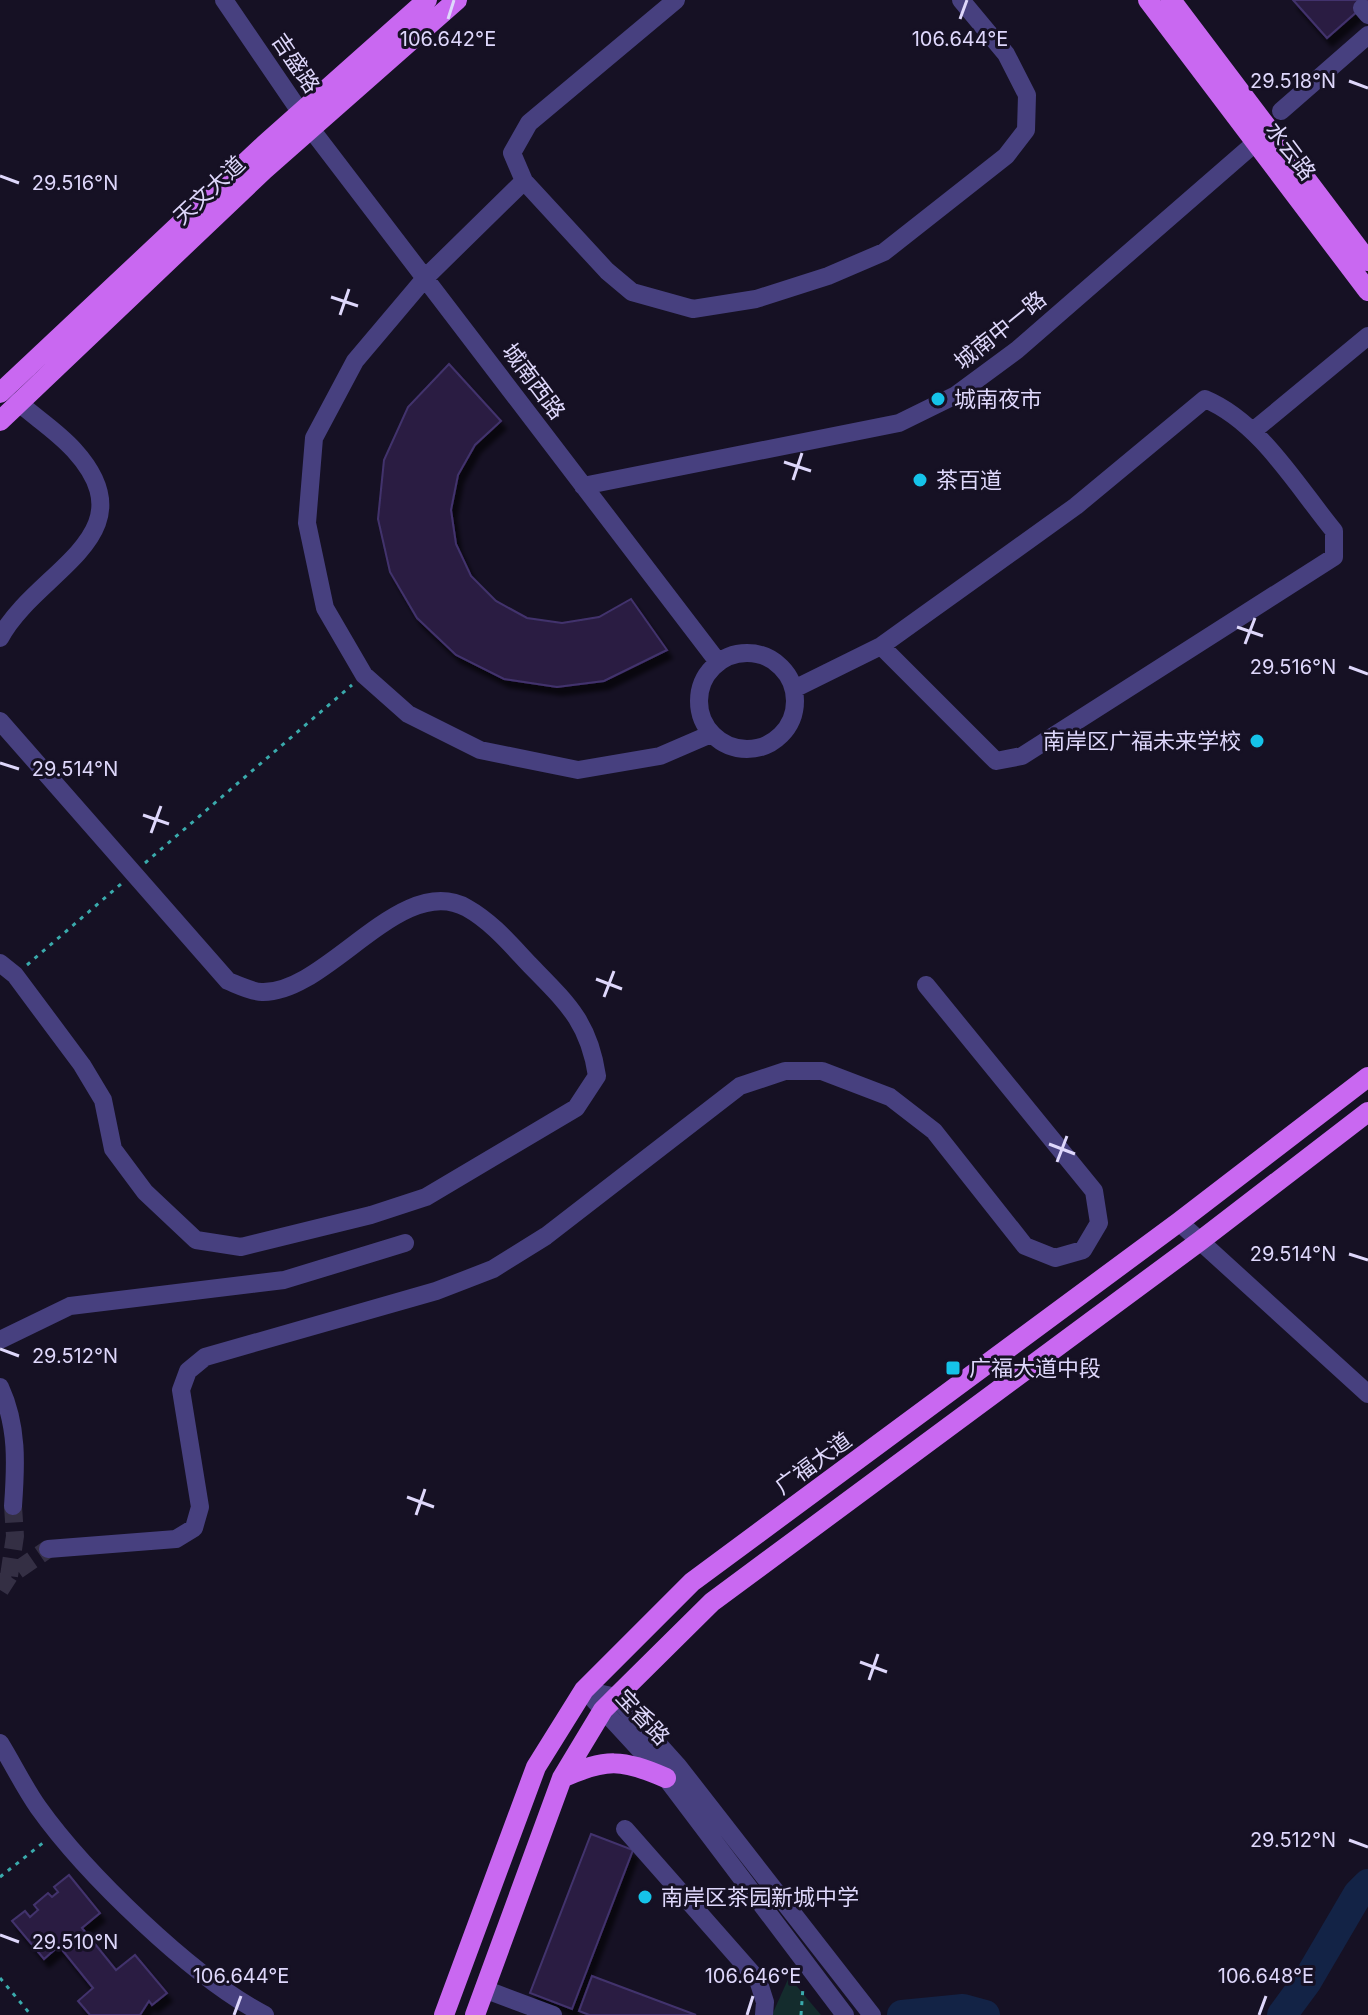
<svg xmlns="http://www.w3.org/2000/svg" width="1368" height="2015" viewBox="0 0 1368 2015" font-family="Inter,'Noto Sans SC',sans-serif">
	<style>
		.green { fill: #142c2d }
		.lines { fill: none; stroke-linecap: round; stroke-linejoin: round }
		.river { stroke: #132346; stroke-width: 30 }
		.building { fill: #291f43; stroke: #43336d; stroke-width: 2; filter: url(#shadow) }
		.minor-tunnel { stroke: #342f44; stroke-width: 18; stroke-dasharray: 18 9; stroke-linecap: butt }
		.path { stroke: #3aaaac; stroke-width: 3; stroke-dasharray: 4 6; stroke-linecap: butt }
		.minor { stroke: #47407f; stroke-width: 18 }
		.major { stroke: #c968f1; stroke-width: 20 }
		.ticks { fill: none; stroke: #ded7fb; stroke-width: 3 }
		.poi-dot { fill: #15c3e9; stroke: #161124; stroke-width: 3 }
		.labels { text-anchor: middle; dominant-baseline: central; stroke-width: 6; stroke-linejoin: round; paint-order: stroke }
		.street-label { font-size: 22px; fill: #ded7fb; stroke: #161124 }
		.poi-label { font-size: 22px; fill: #ded7fb; stroke: #161124; text-anchor: start }
		.ticks-label { font-size: 20px; text-anchor: middle; fill: #ded7fb; stroke: #161124; stroke-width: 6; stroke-linejoin: round; paint-order: stroke }
	</style>
	<defs>
		<filter id="shadow"><feDropShadow dx="5" dy="8" stdDeviation="2" flood-color="#0009"/></filter>
	</defs>
	<rect width="100%" height="100%" fill="#161124"/>
	<!-- green -->
	<path class="green" d="M789,1977l32,38h-49z"/>
	<g class="lines">
		<!-- river -->
		<path class="river" d="M902,2015l61,-6 22,6
			M1282,2015l25,-34 51,-87 10,-10"/>
	</g>
	<!-- building -->
	<path class="building" d="M1293,0h75v2l-41,36z
		M449,364l52,57 -26,24 -17,30 -7,35 5,34 15,32 25,25 31,17 35,5 37,-6 32,-18 36,51 -63,31 -47,6 -53,-8 -48,-24 -39,-37 -27,-46 -12,-53 6,-59 24,-53z
		M591,1834l42,16 -61,159 -42,-16z
		M69,1875l31,38 -18,15 34,42 19,-15 32,38 -15,12 -3,-4 -9,14h-50l-12,-14 15,-13 -34,-42 -15,13 -32,-38 13,-10 5,6 8,-7 -4,-5 14,-12 4,4 6,-5 -4,-5z
		M592,1976l104,39h-107l-10,-4z"/>
	<g class="lines">
		<!-- minor-tunnel -->
		<path class="minor-tunnel" d="M9,1576l6,-40 -2,-30
			M0,1590l9,-14 39,-27"/>
		<!-- path -->
		<path class="path" d="M145,863l207,-178
			M27,965l94,-81
			M0,1877l44,-35
			M0,1978l31,37
			M801,2015l2,-28"/>
		<!-- minor -->
		<path class="minor" d="M224,0l77,113
			M676,0l-147,123 -17,30 12,28 83,90 25,21 61,17 63,-10 72,-23 56,-24 122,-96 20,-26 1,-35 -21,-41 -45,-54
			M1362,8l6,7
			M1281,111l87,-76
			M311,129l407,533
			M524,181l-98,96 -71,84 -41,77 -7,85 18,85 39,67 44,39 72,36 98,20 82,-14 51,-22
			M1253,431l115,-95
			M583,486l316,-63 57,-28 61,-45 238,-207
			M0,638c36,-68 152,-102 74,-188 -16,-18 -38,-32 -56,-48
			M699 701a48 48 0 1 1 96 0a48 48 0 1 1-96 0Z
			M794,689l87,-43 195,-140 129,-107c55,23 92,87 129,132v26l-312,199 -26,5 -115,-115
			M0,721l228,260c10,4 24,11 34,11 65,2 139,-121 205,-84 25,14 44,37 63,57 37,38 59,57 67,111l-21,32 -150,89 -55,18 -130,32 -45,-7 -51,-48 -32,-43 -10,-49 -21,-35 -67,-90 -15,-12
			M1179,1222l189,172
			M0,1340l70,-34 214,-26 121,-37
			M0,1387c18,39 16,78 13,119
			M48,1549l128,-10 18,-11 6,-21 -19,-117 7,-19 17,-14 231,-66 57,-22 53,-33 194,-150 45,-15h37l68,26 44,34 91,115 30,12 28,-8 16,-27 -5,-32 -168,-206
			M584,1690l32,7 62,69 194,249
			M594,1700l72,78 179,237
			M0,1743c13,21 24,44 38,64 47,66 155,171 227,208
			M625,1829l133,151 7,22 -1,13
			M484,1989l69,26"/>
		<!-- major -->
		<path class="major" d="M1148,0l220,291
			M1171,0l197,261
			M0,393l264,-248 163,-145
			M0,421l264,-251 193,-170
			M562,1778c44,-20 60,-19 104,0
			M444,2015l92,-248 48,-77 108,-108 487,-360 189,-145
			M475,2015l87,-237 41,-68 13,-13 96,-95 488,-361 168,-129"/>
	</g>
	<!-- ticks -->
	<path class="ticks" d="M448,19l6,-19M960,19l7,-19M1349,81l19,7M0,176l19,7M331,297l27,9M340,315l9,-26M784,462l27,9M793,480l9,-27M1237,627l26,9M1245,644l10,-26M1349,667l19,7M0,763l19,6M143,815l26,9M151,833l10,-27M596,979l26,10M604,997l10,-26M1049,1144l26,10M1057,1162l10,-26M1349,1254l19,6M0,1349l19,7M407,1497l27,10M416,1515l9,-26M860,1662l27,10M869,1680l9,-26M1349,1840l19,7M0,1935l19,7M234,2015l7,-19M747,2015l6,-19M1259,2015l7,-19"/>
	<!-- markers -->
	<g class="poi-dot">
		<circle cx="938" cy="399" r="8"/>
		<circle cx="920" cy="480" r="8"/>
		<circle cx="1257" cy="741" r="8"/>
		<rect x="945" y="1360" width="16" height="16" rx="4"/>
		<circle cx="645" cy="1897" r="8"/>
	</g>
	<g class="labels">
		<!-- street labels -->
		<g class="street-label">
			<text transform="translate(296 63) rotate(56)">吉盛路</text>
			<text transform="translate(1291 151) rotate(53)">水云路</text>
			<text transform="translate(209 190) rotate(-43)">天文大道</text>
			<text transform="translate(1000 330) rotate(-39)">城南中一路</text>
			<text transform="translate(534 381) rotate(53)">城南西路</text>
			<text transform="translate(813 1463) rotate(-36)">广福大道</text>
			<text transform="translate(643 1717) rotate(47)">宝香路</text>
		</g>
		<!-- poi labels -->
		<g class="poi-label">
			<text x="954" y="399">城南夜市</text>
			<text x="936" y="480">茶百道</text>
			<text x="1241" y="741" text-anchor="end">南岸区广福未来学校</text>
			<text x="969" y="1368">广福大道中段</text>
			<text x="661" y="1897">南岸区茶园新城中学</text>
		</g>
	</g>
	<g class="ticks-label">
		<text x="448" y="46">106.642°E</text>
		<text x="960" y="46">106.644°E</text>
		<text x="1293" y="88">29.518°N</text>
		<text x="75" y="190">29.516°N</text>
		<text x="1293" y="674">29.516°N</text>
		<text x="75" y="776">29.514°N</text>
		<text x="1293" y="1261">29.514°N</text>
		<text x="75" y="1363">29.512°N</text>
		<text x="1293" y="1847">29.512°N</text>
		<text x="75" y="1949">29.510°N</text>
		<text x="241" y="1983">106.644°E</text>
		<text x="753" y="1983">106.646°E</text>
		<text x="1266" y="1983">106.648°E</text>
	</g>
</svg>
